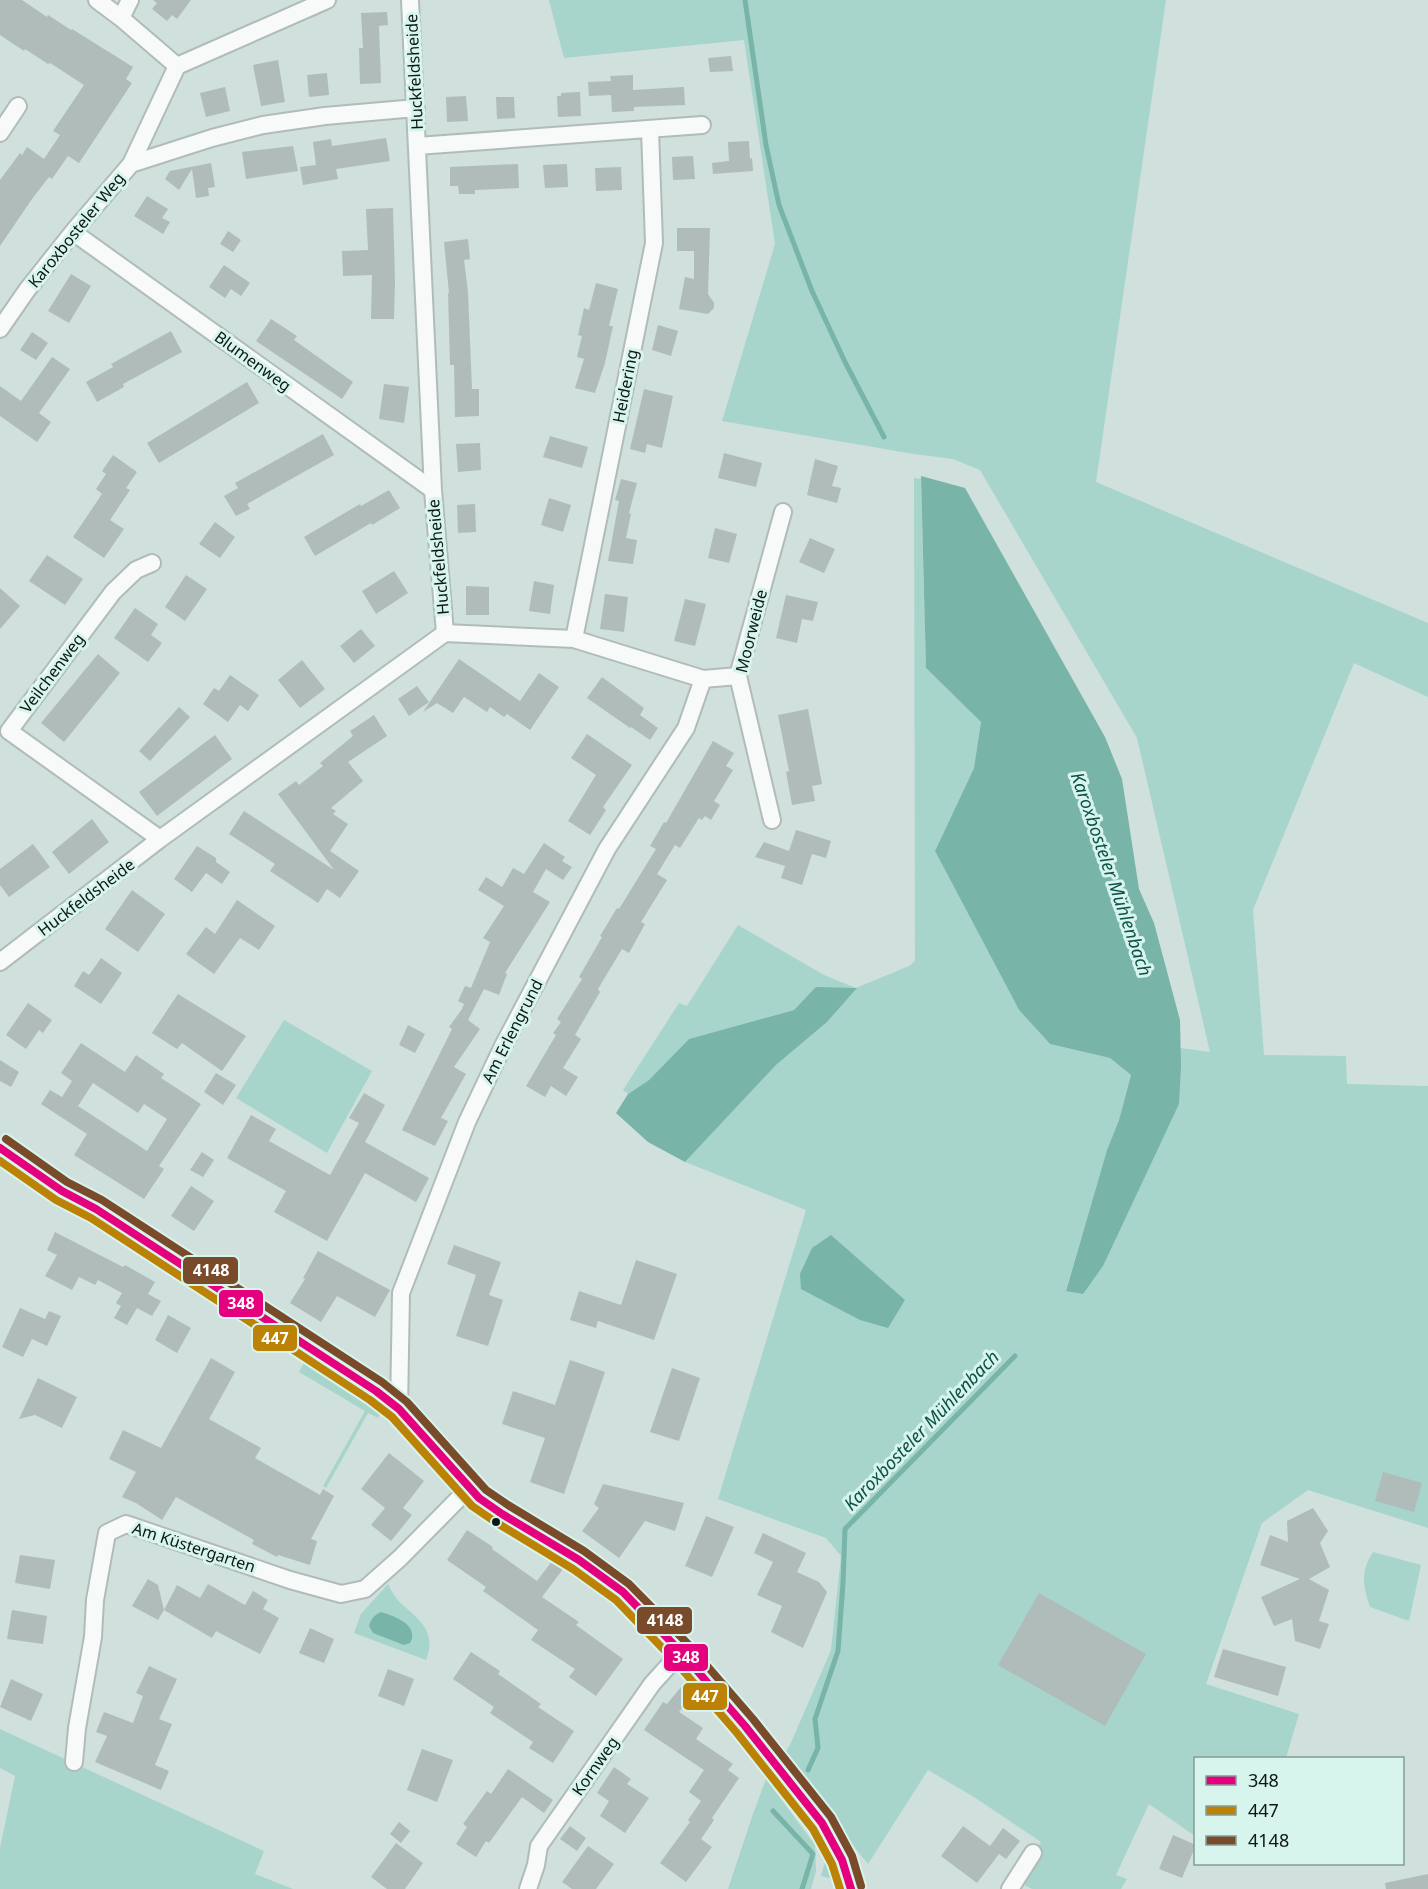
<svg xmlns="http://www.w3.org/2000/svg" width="1428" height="1889" viewBox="0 0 1428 1889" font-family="'Noto Sans',sans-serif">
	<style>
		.green { fill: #a7d5cb }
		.water { fill: #78b4a8 }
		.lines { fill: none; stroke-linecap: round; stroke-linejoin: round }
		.stream { stroke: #78b4a8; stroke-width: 5 }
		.building { fill: #b0bcb9; fill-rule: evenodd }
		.minor-casing { stroke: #b0bcb9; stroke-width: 20 }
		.minor { stroke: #f8fafa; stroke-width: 16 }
		.bus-1-casing { stroke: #d7f4ed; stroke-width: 12 }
		.bus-2-casing { stroke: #d7f4ed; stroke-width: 12 }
		.bus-3-casing { stroke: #d7f4ed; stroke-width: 12 }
		.bus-1 { stroke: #e5007d; stroke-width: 8 }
		.bus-2 { stroke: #bc8205; stroke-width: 8 }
		.bus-3 { stroke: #7a4b2a; stroke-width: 8 }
		.bus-dot { fill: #0d1715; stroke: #d7f4ed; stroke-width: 2 }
		.labels { text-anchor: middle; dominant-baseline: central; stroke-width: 6; stroke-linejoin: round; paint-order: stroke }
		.street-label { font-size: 16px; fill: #0d1715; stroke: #d7f4ed }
		.water-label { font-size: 18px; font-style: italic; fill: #0d5248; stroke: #d7f4ed }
		.line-badge { stroke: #d7f4ed; stroke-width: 2 }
		.badge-label { font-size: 16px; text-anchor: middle; font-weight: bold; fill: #fff }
	</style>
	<rect width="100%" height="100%" fill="#d0e0dc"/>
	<!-- green -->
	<path class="green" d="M549,0h617l-70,482 332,141v74l-74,-34 -101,247 11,145 82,1 1,28 81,2v442l-120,-38 -46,33 -56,161 93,30 -13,44h-90l-1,78 -46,-32 -33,71 11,4 -6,10h-89l-15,-8 24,-39 -67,-45 -46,-27 -60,94 -86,-107 8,-12 41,-95 10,-94 -15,-18 -108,-39 88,-289 -121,-48 91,-97 51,-43 29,-33 -40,-1 -22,22 -105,29 -40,41 -21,14 -5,-4 56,-87 8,3 51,-81 86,50 32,13 53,-22 6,-5 -1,-483 7,1 5,189 55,54 -7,46 -39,83 84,159 31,34 60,14 21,17 -12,45 -12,30 -41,140 17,4 96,-190 1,-56 30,4 -73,-314 -157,-268 -27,-11 -39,-5 -192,-33 53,-177 -31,-204 -180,18z
		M284,1020l88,51 -45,82 -91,-55z
		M304,1363l76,51 -2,4 -10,-5 -42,75 -3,-2 42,-75 -66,-39z
		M1373,1552l48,13 -12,56 -39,-14c-7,-21 -10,-35 3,-55z
		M388,1584c4,8 9,17 17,23 18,15 31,28 21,53l-72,-27 7,-19z
		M0,1729l264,122 -9,23 38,15h-293v-41l15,-72 -15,-8z
		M766,1779l49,66 1,26 -5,18h-83l25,-75z
		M826,1844l7,18 4,18 -16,-4 6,-21 -2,-9z"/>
	<!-- water -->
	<path class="water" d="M921,476l44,12 140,249 17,42 17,110 15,34 26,97 1,46 -2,38 -76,162 -20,28 -17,-3 41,-141 12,-30 12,-45 -21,-17 -60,-14 -31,-34 -84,-159 39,-83 7,-46 -55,-54z
		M816,987l41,1 -30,34 -51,43 -91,97 -37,-20 -32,-29 12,-19 21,-14 40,-41 105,-29z
		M831,1235l74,65 -17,28 -28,-8 -59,-31 -1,-15 12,-26z
		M381,1612c13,4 39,13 29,31l-6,2 -31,-12 -4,-7c2,-7 5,-11 12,-14z"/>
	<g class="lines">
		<!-- stream -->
		<path class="stream" d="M745,0l21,145 13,60 33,86 33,71 39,75
			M808,1770l10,-22 -3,-29 23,-68 5,-68 2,-54 170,-173
			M773,1811l40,43 -11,35"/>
	</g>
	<!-- building -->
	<path class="building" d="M0,0h22l25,17 1,-2 23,15 1,-1 61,38 -7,12 6,4 -53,80 -11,-7 -16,23 -3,-2 -17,22 -32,47v-66l20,-27 2,2 5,-8 17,12 16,-24 -7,-4 31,-46 -34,-22 -2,1 -23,-15 -1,2 -24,-16z
		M153,0h38l-14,19 -5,-4 -5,6 -15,-12 5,-6z
		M387,12l1,13 -9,1 2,57 -21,1 -1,-36h4l-2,-35z
		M731,56l2,15 -23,1 -2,-14z
		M278,60l7,42 -24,4 -8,-41z
		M327,73l2,22 -20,2 -2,-22z
		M633,75v15l51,-3 1,18 -51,2v4l-22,1 -1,-17 -22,1 -1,-14 23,-1 -1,-5z
		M225,87l5,24 -24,6 -6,-24z
		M580,92l1,24 -23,1 -1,-21h4v-3z
		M466,96l2,25 -21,1 -1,-25z
		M496,97h18l1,21 -18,1z
		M386,138l4,23 -54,8 2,10 -35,6 -3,-18 16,-2 -3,-23 18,-3 1,7z
		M749,141l1,18 2,-1 1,13 -40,3 -1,-11 17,-2 -1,-19z
		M293,146l5,25 -52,8 -4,-27z
		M693,156l2,23 -22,1 -1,-23z
		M211,163l4,24 -7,1 1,8 -13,2 -4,-29 -13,21 -14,-11 5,-8z
		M518,164l1,24 -44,2v4h-16l-1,-8h-8v-19z
		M567,164l1,23 -23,1 -2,-23z
		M621,167l1,23 -26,1 -1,-23z
		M147,196l21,13 -6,9 8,4 -7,12 -29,-18z
		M393,208l2,74 -1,37h-23l1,-44 -29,1 -1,-25 26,-1 -2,-41z
		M677,228h33l-2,66 6,9v5l-6,6 -29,-5 6,-32 9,2v-28h-17z
		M228,231l13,9 -8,12 -13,-8z
		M468,239l2,20 -6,1 4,32 4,97h7v27l-24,1 -1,-52h-4l-2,-72h1l-5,-51z
		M224,265l26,18 -9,13 -10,-7 -6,9 -16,-11z
		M71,274l20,12 -22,37 -21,-12z
		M596,283l22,6 -9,37h4l-8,37 -10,30 -20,-5 9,-29 -7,-2 5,-21 -4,-1 6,-27 5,2z
		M271,319l26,17 -3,4 59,42 -11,17 -86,-58z
		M658,325l20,6 -7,25 -19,-6z
		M171,331l11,21 -59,32 1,3 -27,15 -11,-20 27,-15 -2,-3z
		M32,332l16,11 -12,17 -16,-10z
		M52,357l18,12 -31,44 12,9 -14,20 -37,-26v-30l21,15z
		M247,382l12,21 -100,60 -12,-20z
		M384,384l25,3 -5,36 -25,-4z
		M644,389l29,7 -11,52 -15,-4 -2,9 -15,-4z
		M323,434l11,21 -87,49 3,5 -14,7 -12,-20 14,-8 -3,-5z
		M550,436l38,11 -6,21 -39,-11z
		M480,443l1,27 -23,2 -2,-28z
		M724,453l38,10 -6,24 -38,-9z
		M113,455l24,17 -11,16 4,2 -20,30 14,9 -20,29 -31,-21 29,-43 -6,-5 10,-15 -4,-3z
		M815,459l23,7 -6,20 9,2 -4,15 -30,-8z
		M621,479l16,4 -8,30 2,1 -5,24 11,2 -4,24 -25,-3 11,-60 -4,-1z
		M389,490l11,18 -28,17 -1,-2 -56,33 -11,-19 56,-33 1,2z
		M549,498l22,7 -8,27 -22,-7z
		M475,504l1,28 -18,1 -1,-28z
		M215,522l20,15 -15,21 -21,-14z
		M715,528l22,6 -8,29 -21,-5z
		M810,538l25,11 -11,24 -25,-11z
		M47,555l36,24 -18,26 -36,-24z
		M394,571l14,22 -32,21 -14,-23z
		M186,575l21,14 -22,32 -20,-14z
		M534,581l20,4 -4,29 -21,-3z
		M466,586l23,1v28h-23z
		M0,588l20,18 -20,23z
		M605,594l23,3 -4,35 -24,-3z
		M786,595l32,7 -5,19 -11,-2 -5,24 -21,-5z
		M685,599l21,5 -11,42 -21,-5z
		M135,608l23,16 -7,11 11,8 -14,19 -34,-24z
		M361,629l14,17 -21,17 -14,-17z
		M98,654l22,19 -56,69 -23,-19z
		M459,659l61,42 19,-28 20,14 -29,43 -23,-16 -3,3 -14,-10 -3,5 -23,-15 -11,16 -16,-10 -14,9z
		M302,660l23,29 -25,19 -22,-28z
		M230,675l29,20 -11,16 -8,-6 -12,17 -25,-18 11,-16 5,3z
		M602,677l42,31 -4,7 18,13 -8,12 -19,-13 -1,1 -43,-30z
		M417,686l12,16 -20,14 -11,-17z
		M179,707l11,10 -40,44 -11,-10z
		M808,709l14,75 -10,2 3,15 -23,4 -6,-33 3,-1 -11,-56z
		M374,715l13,21 -39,26 15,19 -32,27 5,3 -3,3 15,10 -18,27 29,20 -19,27 -13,-9 -9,14 -48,-32 5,-7 -46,-30 15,-23 90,59 -56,-76 18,-13 3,4 24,-19 -3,-3 33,-27 -3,-5z
		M587,734l45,31 -29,42 3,3 -16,25 -22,-14 28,-46 -25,-17z
		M215,735l17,24 -75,57 -18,-24z
		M713,741l21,12 -8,13 7,4 -19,31 6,4 -9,15 -6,-4 -3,4 -3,-2 -19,30 -5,-3 -18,29 10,6 -26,42 4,2 -16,29 -7,-4 -24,40 2,3 -25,43 6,4 -18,29 15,9 -12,19 -15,-10 -6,11 -19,-11 30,-51 -3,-2 8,-11 -4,-3 25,-40 -3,-2 23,-40 -2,-1 17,-28 2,1 37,-60 -6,-3 14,-24 2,1z
		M92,819l17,23 -40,32 -17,-22z
		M796,830l35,11 -5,17 -14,-4 -10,31 -21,-7 4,-12 -30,-9 9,-15 25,9z
		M544,843l21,14 -3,4 10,6 -9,13 -17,-11 -13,23 17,10 -45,71 2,1 -8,21 -15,-6 -16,31 12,9 -26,38 12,7 -25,44 7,3 -13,25 -33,-16 50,-101 -3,-2 13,-18 2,-5 -6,-3 7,-15 6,2 19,-46 -7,-4 21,-32 -26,-16 8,-13 16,10 11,-19 11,6z
		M33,844l17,23 -41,30 -9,-12v-16z
		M197,846l19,12v4l14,10 -8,12 -16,-11 -14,19 -18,-13z
		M132,890l33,24 -27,38 -33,-23z
		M237,900l38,26 -16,24 -19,-12 -26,36 -28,-20 20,-27 9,7z
		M101,958l21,15 -21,31 -27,-18 9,-15 6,4z
		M178,994l68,42 -24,35 -40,-28 -5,6 -25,-16z
		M28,1003l24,17 -9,13 -4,-3 -13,19 -20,-14z
		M408,1025l17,9 -10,19 -16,-8z
		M81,1043l44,29 11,-17 28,19 -3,4 40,26 -42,62 5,3 -20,30 -70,-44 13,-21 -46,-30 9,-14 12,7 10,-16 -11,-8zM93,1083l45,30 6,-9 23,15 -20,32 -69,-45z
		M0,1060l19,12 -8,15 -11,-6z
		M216,1073l20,12 -13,20 -19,-13z
		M364,1093l21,12 -20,37 64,36 -13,24 -51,-29 -38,68 -53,-29 12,-21 -59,-33 24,-43 25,14 -7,12 61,34 29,-52 -10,-5z
		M202,1152l12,8 -11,17 -13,-7z
		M191,1186l23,15 -20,30 -23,-15z
		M55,1232l68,35 2,-2 30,17 -7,12 13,7 -9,15 -15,-8 -10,17 -13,-7 7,-12 -5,-3 6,-10 -24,-13 -3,5 -16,-8 -7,13 -27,-14 12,-21 -10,-5z
		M454,1245l47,17 -12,33 14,5 -15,46 -32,-10 20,-61 -29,-11z
		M318,1251l72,39 -15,27 -38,-21 -16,26 -31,-19 15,-24 -2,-1z
		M636,1260l41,14 -23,66 -56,-19 -2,7 -26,-8 9,-29 42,14z
		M20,1308l25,11 4,-8 12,5 -14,30 -15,-7 -9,18 -21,-10z
		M168,1315l23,13 -14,25 -22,-13z
		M211,1358l24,14 -26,47 52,29 -6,10 65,37 3,-6 11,7 -23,43 6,2 -7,24 -32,-10 -1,2 -25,-13 2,-4 -78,-43 -14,23 -26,-17 -14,-6 14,-25 -27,-13 14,-29 38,18z
		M570,1360l35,12 -41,122 -34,-12 15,-44 -43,-14 11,-33 42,14z
		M672,1368l28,10 -21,63 -29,-9z
		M38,1378l39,19 -15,31 -27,-13 -16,4z
		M389,1453l35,28 -21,27 9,7 -21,26 -20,-16 14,-17 -24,-19z
		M1383,1472l39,11 -8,29 -39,-11z
		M603,1484l81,19 -9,28 -30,-10 -26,37 -37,-27 17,-23 -5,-4z
		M1313,1508l15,23 -8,12 10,24 -21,12 20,11 -10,31 10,3 -9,25 -25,-8 -3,-22 -18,7 -13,-29 39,-18 -40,-14 10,-30 18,7 -1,-21z
		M706,1516l28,11 -22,50 -27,-11z
		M467,1530l26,17 -1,2 45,32 15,-20 11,8 -21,28 37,25 -3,3 47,34 -27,37 -27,-19 6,-8 -44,-29 7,-10 -55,-39 3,-4 -39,-27z
		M763,1533l43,20 -9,19 22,10 8,10 -24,56 -32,-16 11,-26 -25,-11 16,-33 -19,-9z
		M20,1555l35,5 -5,29 -35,-6z
		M148,1579l10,6 6,25 -6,10 -26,-14z
		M208,1584l37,21 8,-14 15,9 -5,9 16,9 -19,36 -44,-23 -4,7 -48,-28 13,-25 23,13z
		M1039,1593l107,61 -41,72 -107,-61z
		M12,1610l35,6 -4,28 -36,-5z
		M310,1628l24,11 -10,24 -25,-10z
		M1223,1649l63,18 -8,29 -64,-19z
		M471,1652l29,19 -2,3 43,30 -3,3 36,24 -21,32 -24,-15 4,-6 -43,-29 4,-6 -41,-28z
		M149,1666l28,13 -18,40 13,5 -17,41 14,6 -8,19 -66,-28 12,-26 -11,-4 8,-20 29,11 10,-27 -7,-3z
		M388,1669l26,10 -10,27 -26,-10z
		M11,1679l32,15 -12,27 -31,-14z
		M681,1687l11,9 -13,16 24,16 -7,11 37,25 -5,6 11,8 -27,40 2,2 -13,19 11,8 -26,35 -26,-19 30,-41 -2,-2 13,-19 -12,-9 15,-22 -60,-40 19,-28 4,2z
		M422,1749l31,11 -16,42 -30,-12z
		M614,1767l17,12 -4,5 22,14 -24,35 -25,-17 9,-15 -12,-8z
		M508,1769l45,31 -9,13 -22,-16 -33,46 -3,-2 -10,16 -20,-13 11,-17 -4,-3 24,-33 4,3z
		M399,1822l11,9 -9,12 -11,-9z
		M570,1826l16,12 -9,13 -17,-12z
		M963,1826l27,20 13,-18 17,13 -14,18 -7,-5 -22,29 -36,-27z
		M1173,1835l23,10 -14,33 -23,-9z
		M396,1843l27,20 -18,26h-18l-16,-12z
		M588,1846l26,18 -18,25h-24l-10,-7z
		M1428,1874v15h-42l-1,-6z"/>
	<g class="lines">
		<!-- minor casing -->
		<g class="minor-casing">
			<path id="minor" d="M97,0l24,18 56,48
				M410,0l23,490 12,143
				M121,18l9,-18
				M0,133l18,-27
				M417,146l285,-21
				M131,164l46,-98 150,-66
				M73,232l360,258
				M0,329l27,-39 46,-58 58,-68 81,-26 51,-13 62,-9 91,-8
				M152,563l-16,7 -23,22 -104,139 151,108
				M445,633l129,6 129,40 35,-3
				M574,639l80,-396 -4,-113
				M772,820l-34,-144 45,-164
				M0,962l160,-123 285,-206
				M0,1148l62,43 34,18 280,182 23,18 80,89 23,16 77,46 44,32 58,60 64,74 77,97 20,37 9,29
				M399,1409l2,-116 66,-171 36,-76 104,-197 79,-121 17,-49
				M74,1762l3,-34 16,-91 2,-37 12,-67 19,-9 164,56 51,14 24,-5 35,-31 69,-70
				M528,1889l8,-24 3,-19 113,-162 29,-32
				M1010,1889l23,-36"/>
		</g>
		<!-- minor -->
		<use href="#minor" class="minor"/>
		<!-- bus-1 casing -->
		<g class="bus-1-casing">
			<path id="bus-1" d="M0,1148l62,43 34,18 280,182 23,18 80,89 23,16 77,46 44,32 58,60 64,74 77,97 20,37 9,29"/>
		</g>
		<!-- bus-2 casing -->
		<g class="bus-2-casing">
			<path id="bus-2" d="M0,1161l56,39 35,18 279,182 22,17 80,89 25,17 76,46 43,31 57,59 64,74 76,96 19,35 8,25"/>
		</g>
		<!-- bus-3 casing -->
		<g class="bus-3-casing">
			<path id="bus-3" d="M6,1139l61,43 35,18 280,182 25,20 79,88 22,15 76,46 45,33 60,61 64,74 78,98 21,39 9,30"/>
		</g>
		<!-- bus-1 -->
		<use href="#bus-1" class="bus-1"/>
		<!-- bus-2 -->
		<use href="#bus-2" class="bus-2"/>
		<!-- bus-3 -->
		<use href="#bus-3" class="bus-3"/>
	</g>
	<!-- markers -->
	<circle class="bus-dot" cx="496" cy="1522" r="5"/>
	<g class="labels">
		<!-- street labels -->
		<g class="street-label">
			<text transform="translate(414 72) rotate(-93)">Huckfeldsheide</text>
			<text transform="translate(76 230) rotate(-51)">Karoxbosteler Weg</text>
			<text transform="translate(253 361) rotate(36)">Blumenweg</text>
			<text transform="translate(625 386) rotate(-79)">Heidering</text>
			<text transform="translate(438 557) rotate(-95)">Huckfeldsheide</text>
			<text transform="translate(751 631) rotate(-76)">Moorweide</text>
			<text transform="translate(52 673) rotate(-53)">Veilchenweg</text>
			<text transform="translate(86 897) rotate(-37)">Huckfeldsheide</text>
			<text transform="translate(512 1031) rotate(-63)">Am Erlengrund</text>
			<text transform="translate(194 1547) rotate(18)">Am Küstergarten</text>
			<text transform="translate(595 1766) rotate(-55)">Kornweg</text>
		</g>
		<!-- water labels -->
		<g class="water-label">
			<text transform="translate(1112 874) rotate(71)">Karoxbosteler Mühlenbach</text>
			<text transform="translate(921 1430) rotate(-46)">Karoxbosteler Mühlenbach</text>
		</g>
	</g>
	<g class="line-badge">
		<rect x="182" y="1256" width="57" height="29" rx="6" fill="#7a4b2a"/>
		<rect x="218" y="1289" width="46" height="29" rx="6" fill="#e5007d"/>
		<rect x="252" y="1324" width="46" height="28" rx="6" fill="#bc8205"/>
		<rect x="636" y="1606" width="57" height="29" rx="6" fill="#7a4b2a"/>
		<rect x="663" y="1643" width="46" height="29" rx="6" fill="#e5007d"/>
		<rect x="682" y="1682" width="46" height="29" rx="6" fill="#bc8205"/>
	</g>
	<g class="badge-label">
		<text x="211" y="1276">4148</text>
		<text x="241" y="1309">348</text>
		<text x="275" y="1344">447</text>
		<text x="665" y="1626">4148</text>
		<text x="686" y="1663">348</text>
		<text x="705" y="1702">447</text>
	</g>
	<!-- legend -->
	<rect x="1194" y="1757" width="210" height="108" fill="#d7f4ed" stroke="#869c97" stroke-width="1.5"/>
	<rect x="1206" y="1776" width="30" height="9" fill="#e5007d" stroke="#869c97" stroke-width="1.5"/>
	<text x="1248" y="1787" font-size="18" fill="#0d1715">348</text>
	<rect x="1206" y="1806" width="30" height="9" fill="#bc8205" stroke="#869c97" stroke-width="1.5"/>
	<text x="1248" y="1817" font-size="18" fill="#0d1715">447</text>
	<rect x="1206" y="1836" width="30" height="9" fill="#7a4b2a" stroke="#869c97" stroke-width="1.5"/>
	<text x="1248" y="1847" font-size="18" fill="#0d1715">4148</text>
</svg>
